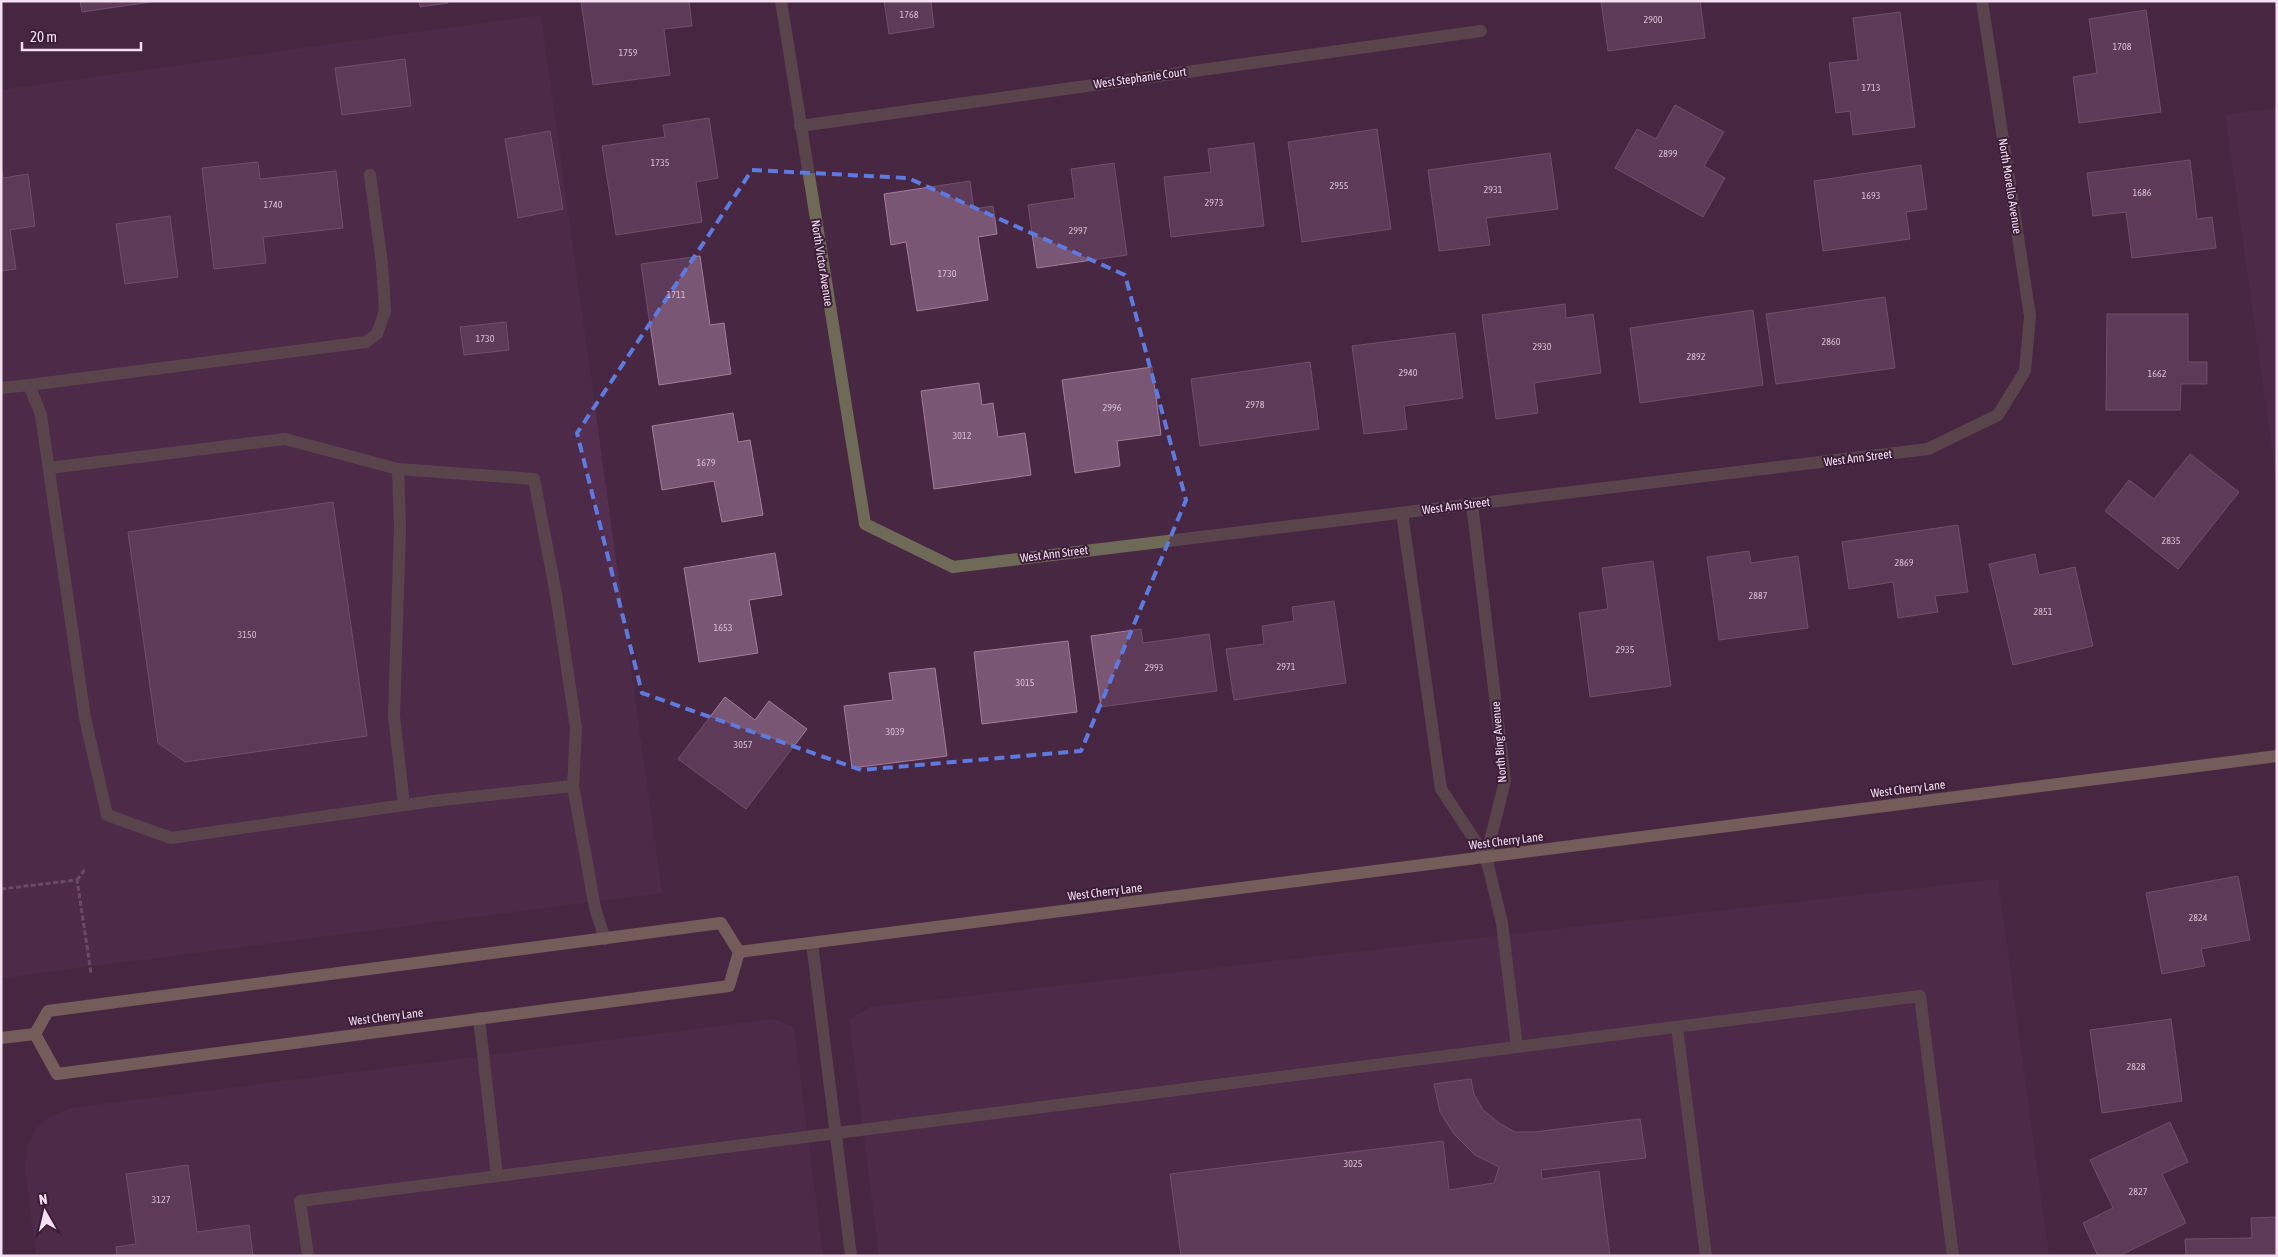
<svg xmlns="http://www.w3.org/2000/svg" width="2278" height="1257" viewBox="0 0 2278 1257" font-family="'Asap Condensed',sans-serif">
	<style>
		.built { fill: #542f4f }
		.building { fill: #795673; stroke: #a27d9c }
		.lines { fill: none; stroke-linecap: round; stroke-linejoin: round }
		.path { stroke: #92778d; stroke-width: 3; stroke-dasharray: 5 2.5; stroke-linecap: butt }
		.minor { stroke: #6f6957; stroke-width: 12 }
		.major { stroke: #a99d78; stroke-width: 12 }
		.marked { fill: none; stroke: #5e7adf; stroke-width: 4; stroke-dasharray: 10 6; stroke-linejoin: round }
		.labels { text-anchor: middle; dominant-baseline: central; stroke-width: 4; stroke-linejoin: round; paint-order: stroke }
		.number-label { font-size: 10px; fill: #d5bed1 }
		.street-label { font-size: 12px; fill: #f4e0f0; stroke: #3c1d38 }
	</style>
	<rect width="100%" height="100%" fill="#472742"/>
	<!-- built -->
	<path class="built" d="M541,15l121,878 -661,85v-888z
		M2277,108v375l-52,-368z
		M1998,879l51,377h-1170l-30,-236 21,-13z
		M774,1019l20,8 29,229h-787l-11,-87 2,-23 8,-17 17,-13 19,-8z"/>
	<!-- building -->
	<path class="building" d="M80,1h78l-76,11z
		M419,1h29v2l-28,4z
		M581,1h108l3,25 -28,3 6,46 -77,10z
		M884,1h47l3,26 -45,7z
		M1601,1h99l5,37 -97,13z
		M2146,10l15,102 -82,11 -6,-46 24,-4 -8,-54z
		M1900,12l15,115 -62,8 -3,-24 -14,2 -7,-50 29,-3 -5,-42z
		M405,59l6,47 -69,9 -7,-47z
		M1675,105l49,27 -20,34 21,12 -22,39 -88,-49 22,-39 19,10z
		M709,118l9,60 -22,4 6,40 -86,13 -14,-89 63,-9 -2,-12z
		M1377,129l14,100 -89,13 -14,-100z
		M550,131l13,78 -45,9 -13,-79z
		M1254,143l10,83 -93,11 -7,-60 47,-5 -3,-23z
		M1550,153l8,56 -72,9 4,27 -51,6 -11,-81z
		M2190,160l7,59 15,-2 4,31 -84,10 -6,-46 -33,4 -6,-43z
		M258,162l2,17 76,-8 7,57 -80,9 3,26 -52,6 -12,-101z
		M1,163l2,15 25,-4 7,52 -25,4 6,39 -15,2z
		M1114,163l13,92 -90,13 -9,-63 47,-7 -4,-29z
		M1921,165l6,44 -21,3 4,27 -87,12 -9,-70z
		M970,181l4,28 19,-3 4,28 -19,3 10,63 -71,11 -11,-69 -15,3 -7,-51z
		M170,216l8,61 -53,7 -9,-60z
		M700,256l10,69 14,-2 7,51 -72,11 -18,-121z
		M1885,297l10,71 -119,16 -10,-70z
		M1565,304l1,14 27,-4 8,59 -67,10 4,30 -42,6 -14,-104z
		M1753,310l10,75 -123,18 -10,-75z
		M2107,314h81v48h19v22h-26l-1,26h-74z
		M506,322l3,28 -45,5 -4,-28z
		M1455,333l8,65 -59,8 3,23 -43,5 -12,-88z
		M1310,362l9,67 -119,17 -9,-67z
		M1152,367l9,68 -44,6 3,25 -45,7 -13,-93z
		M979,383l3,22 11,-2 5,34 27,-4 6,42 -97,14 -13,-98z
		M733,413l5,29 12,-2 13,75 -41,7 -8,-41 -52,9 -10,-64z
		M2190,454l49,38 -61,77 -73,-58 24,-31 25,19z
		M333,502l34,234 -182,26 -27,-19 -30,-211z
		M1958,525l10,67 -33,4 3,16 -40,6 -5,-36 -44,7 -7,-47z
		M1749,551l2,12 47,-7 10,72 -89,12 -12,-83z
		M775,553l7,42 -33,5 9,53 -59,9 -15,-94z
		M2035,554l4,21 36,-8 18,79 -80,19 -24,-101z
		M1653,561l18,125 -81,11 -11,-84 29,-4 -6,-41z
		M1334,601l12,82 -112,17 -8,-51 38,-5 -2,-18 32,-5 -2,-14z
		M1141,629l2,14 66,-9 8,57 -116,16 -10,-71z
		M1068,641l9,71 -95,12 -8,-72z
		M935,668l12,88 -95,12 -8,-62 49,-6 -4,-27z
		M725,697l30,23 14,-19 38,28 -61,80 -68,-50z
		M2238,876l12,64 -49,9 4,17 -43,8 -16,-81z
		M2171,1019l11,82 -80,12 -12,-83z
		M1471,1079l3,15 9,16 16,13 16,9h19l106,-13 6,39 -105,12 1,9 57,-8 11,85h-429l-11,-82 273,-33 6,49 45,-7 5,-16 -24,-12 -21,-21 -14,-22 -6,-28z
		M2170,1122l18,40 -26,12 24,49 -67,33h-21l-15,-33 30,-15 -23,-48z
		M188,1165l9,67 52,-7 4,31h-136l-1,-9 20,-3 -10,-70z
		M2277,1217v39h-91l-1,-17 67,-1 -1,-20z"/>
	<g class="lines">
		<!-- path -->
		<path class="path" d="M77,880l9,-12
			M1,889l76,-9 14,93"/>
		<!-- minor -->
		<path class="minor" d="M781,1l84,523 88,43 975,-118 70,-34 27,-44 5,-55 -48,-315
			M800,126l681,-95
			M29,385l337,-43 11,-8 8,-23 -3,-47 -12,-89
			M1,388l28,-3 12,30 44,303 22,97 64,23 262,-37 140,-15 22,122 10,31
			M49,468l236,-29 113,30 136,10 22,115 20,134 -3,58
			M398,469l2,58 -6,189 10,89
			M1402,513l39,276 45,68 19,-76 -33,-277
			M812,943l39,313
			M479,1018l18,158
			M1677,1027l29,229
			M1517,1047l403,-51 33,260
			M308,1256l-8,-55 1217,-154 -15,-124 -16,-66"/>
		<!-- major -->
		<path class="major" d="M721,923l18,29 -10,34 -672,88 -22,-40 13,-23z
			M739,952l1538,-196
			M1,1038l34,-4"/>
	</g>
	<!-- marked area -->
	<path d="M0 0H2278V1257H0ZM752,170l156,8 217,97 61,225 -105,251 -220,19 -219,-77 -65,-260z" fill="#472742" fill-opacity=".55" fill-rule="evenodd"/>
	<path class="marked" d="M752,170l156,8 217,97 61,225 -105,251 -220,19 -219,-77 -65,-260z"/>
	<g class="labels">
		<!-- number labels -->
		<g class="number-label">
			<text x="909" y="14">1768</text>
			<text x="1653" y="19">2900</text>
			<text x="2122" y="46">1708</text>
			<text x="628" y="52">1759</text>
			<text x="1871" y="87">1713</text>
			<text x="1668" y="153">2899</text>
			<text x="660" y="162">1735</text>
			<text x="1339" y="185">2955</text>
			<text x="1493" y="189">2931</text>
			<text x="2142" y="192">1686</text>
			<text x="1871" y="195">1693</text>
			<text x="1214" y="202">2973</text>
			<text x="273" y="204">1740</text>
			<text x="1078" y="230">2997</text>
			<text x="947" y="273">1730</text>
			<text x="676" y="294">1711</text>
			<text x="485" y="338">1730</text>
			<text x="1831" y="341">2860</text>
			<text x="1542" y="346">2930</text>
			<text x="1696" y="356">2892</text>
			<text x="1408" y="372">2940</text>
			<text x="2157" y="373">1662</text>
			<text x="1255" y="404">2978</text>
			<text x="1112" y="407">2996</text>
			<text x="962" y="435">3012</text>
			<text x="706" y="462">1679</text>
			<text x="2171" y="540">2835</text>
			<text x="1904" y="562">2869</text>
			<text x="1758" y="595">2887</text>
			<text x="2043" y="611">2851</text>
			<text x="723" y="627">1653</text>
			<text x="247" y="634">3150</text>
			<text x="1625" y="649">2935</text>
			<text x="1286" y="666">2971</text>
			<text x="1154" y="667">2993</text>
			<text x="1025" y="682">3015</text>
			<text x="895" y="731">3039</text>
			<text x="743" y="744">3057</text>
			<text x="2198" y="917">2824</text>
			<text x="2136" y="1066">2828</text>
			<text x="1353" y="1163">3025</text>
			<text x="2138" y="1191">2827</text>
			<text x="161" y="1199">3127</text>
		</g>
		<!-- street labels -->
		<g class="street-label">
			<text transform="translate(1140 78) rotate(-8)">West Stephanie Court</text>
			<text transform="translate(2010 186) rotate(81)">North Morello Avenue</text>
			<text transform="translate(822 263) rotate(81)">North Victor Avenue</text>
			<text transform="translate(1858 458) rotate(-7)">West Ann Street</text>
			<text transform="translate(1456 506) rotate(-7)">West Ann Street</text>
			<text transform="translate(1054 554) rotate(-7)">West Ann Street</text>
			<text transform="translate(1499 742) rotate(-95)">North Bing Avenue</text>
			<text transform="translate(1908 789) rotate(-7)">West Cherry Lane</text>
			<text transform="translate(1506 841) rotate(-7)">West Cherry Lane</text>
			<text transform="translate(1105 892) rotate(-7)">West Cherry Lane</text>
			<text transform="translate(386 1017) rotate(-7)">West Cherry Lane</text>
		</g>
	</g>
	<!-- border -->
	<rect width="2278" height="1257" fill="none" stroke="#f4e0f0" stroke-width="5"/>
	<!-- north arrow -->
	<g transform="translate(45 1212) rotate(352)" stroke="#3c1d38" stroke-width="4" paint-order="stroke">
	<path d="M0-4L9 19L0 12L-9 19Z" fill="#f4e0f0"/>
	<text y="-8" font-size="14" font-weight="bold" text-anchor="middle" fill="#f4e0f0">N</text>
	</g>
	<!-- scale -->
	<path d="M22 42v8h119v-8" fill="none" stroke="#f4e0f0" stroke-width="2.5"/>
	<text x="30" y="42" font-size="15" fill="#f4e0f0" stroke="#3c1d38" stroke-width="4" paint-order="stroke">20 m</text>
</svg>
